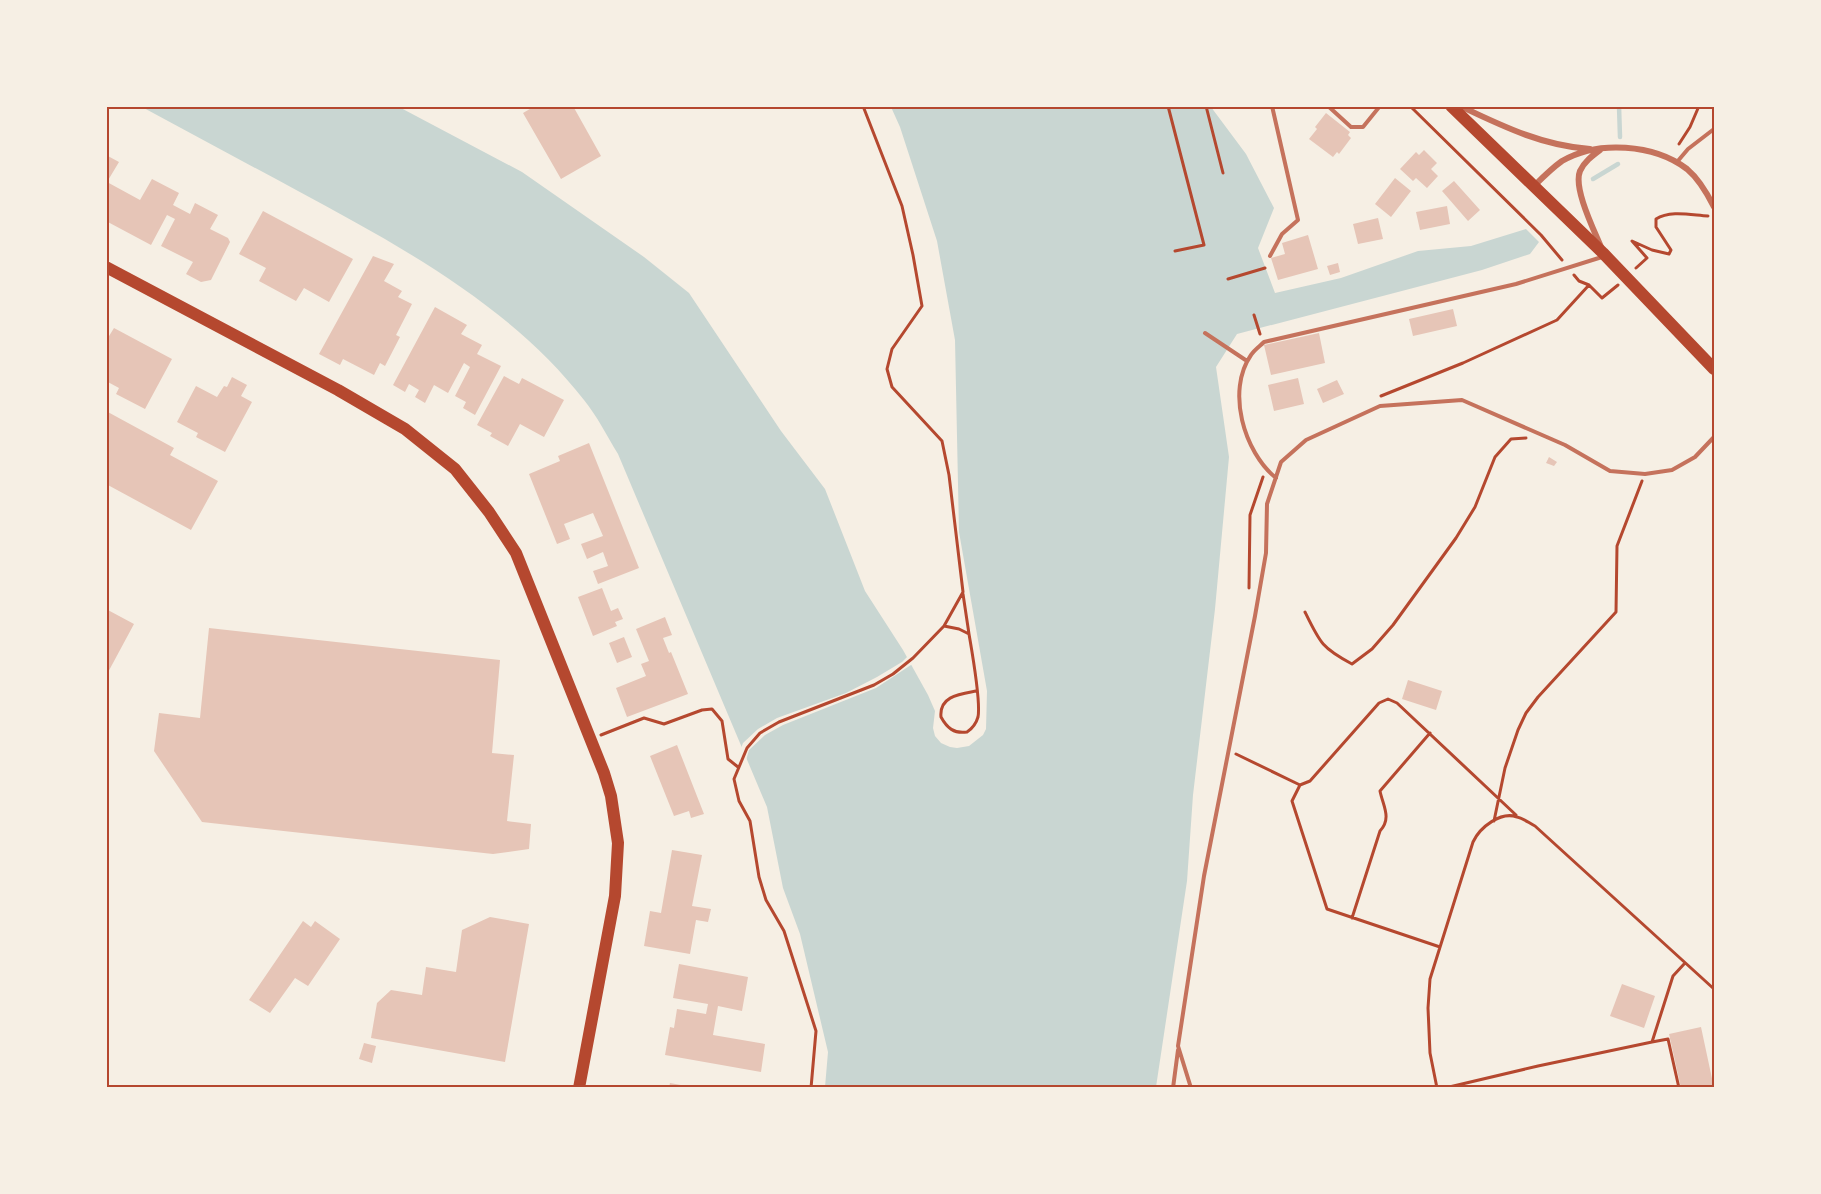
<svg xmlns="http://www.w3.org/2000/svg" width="1821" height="1194" viewBox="0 0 1821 1194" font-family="Jost,sans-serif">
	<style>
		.water { fill: #c9d6d2 }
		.pier { fill: #f6efe4 }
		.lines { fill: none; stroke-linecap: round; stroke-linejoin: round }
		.stream { stroke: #c9d6d2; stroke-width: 4.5 }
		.building { fill: #e6c5b7 }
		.path { stroke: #b5482f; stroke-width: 3 }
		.service { stroke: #c5725c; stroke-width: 4 }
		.minor { stroke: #c5725c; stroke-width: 6 }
		.secondary { stroke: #b5482f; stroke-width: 12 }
		.neatline { fill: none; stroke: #b5482f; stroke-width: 2 }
	</style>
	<rect width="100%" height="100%" fill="#f6efe4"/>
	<!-- water -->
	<path class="water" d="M142,107h257l123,65 122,85 45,36 92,138 44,58 40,102 38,59 25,45 7,16 -2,17 2,8 6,7 9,4 7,1 12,-2 14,-11 3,-6 1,-38 -28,-159 -4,-192 -18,-99 -37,-114 -9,-20h320l35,47 28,54 -16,40 17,45 66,-15 77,-27 53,-5 55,-17 13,13 -9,12 -48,16 -245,64 -21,33 13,90 -14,152 -22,186 -6,86 -31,206h-331l3,-35 -28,-118 -17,-46 -16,-81 -149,-353c-11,-18 -21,-38 -34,-54 -73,-94 -184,-154 -286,-209 -52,-28 -104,-56 -156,-84z"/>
	<!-- pier -->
	<path class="pier" d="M909,655l5,8 -38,25 -93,37 -18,10 -16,15 -4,14 -5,-13 3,-8 15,-14 19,-11 69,-25 31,-16 25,-15z"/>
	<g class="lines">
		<!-- stream -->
		<path class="stream" d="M1619,106l1,31
			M1593,179l25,-15"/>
	</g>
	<!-- building -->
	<path class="building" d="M535,106h38l28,50 -40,23 -38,-66z
		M1326,113l24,19 -2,3 3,3 -12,16 -2,-2 -4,5 -24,-18 8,-10 -2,-2z
		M1424,150l13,13 -6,6 7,7 -11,12 -11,-10 -3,3 -13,-12 16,-17 3,3z
		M106,155l13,7 -12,20 33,18 12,-21 27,14 -6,12 17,9 5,-11 23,12 -8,14 18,9 2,4 -19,38 -10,2 -15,-8 7,-12 -32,-16 14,-27 -8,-4 -16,30 -45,-24z
		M1395,178l16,13 -20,26 -16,-13z
		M1454,181l26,29 -12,11 -26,-30z
		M1447,206l3,18 -30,6 -4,-18z
		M263,211l90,48 -24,43 -25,-14 -8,13 -37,-20 7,-13 -27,-14z
		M1378,218l5,21 -25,5 -5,-20z
		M1308,235l10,34 -40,11 -7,-22 14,-4 -3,-11z
		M373,256l21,8 -10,17 18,10 -4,6 14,7 -16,31 4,2 -15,29 -5,-3 -6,12 -31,-16 -3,6 -21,-11z
		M1338,263l2,9 -10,3 -3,-9z
		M435,307l32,18 -6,9 21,11 -5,9 24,12 -26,49 -12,-7 3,-6 -11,-6 15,-29 -6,-4 -16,30 -14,-8 -9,18 -10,-6 4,-7 -10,-6 -4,8 -12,-7z
		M1453,309l4,17 -44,10 -4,-17z
		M114,328l58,31 -27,50 -29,-15 3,-6 -13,-7v-40z
		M1319,333l6,30 -54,12 -7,-30z
		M504,376l15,8 3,-6 42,22 -20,37 -24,-13 -12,22 -18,-10 2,-3 -15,-8z
		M232,377l15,8 -6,11 11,6 -27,50 -29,-15 2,-4 -21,-11 19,-36 21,11 7,-11 3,1z
		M1298,378l6,26 -30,7 -6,-26z
		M1337,380l7,14 -21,9 -6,-14z
		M106,411l68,37 -4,7 48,26 -27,49 -85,-46z
		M589,443l50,125 -41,16 -5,-13 15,-5 -5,-14 -16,7 -6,-15 22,-8 -10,-23 -29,11 6,15 -13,5 -28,-70 31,-13 -2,-5z
		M1549,457l8,5 -3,4 -8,-3z
		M602,588l9,23 7,-3 5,11 -8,3 2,4 -24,10 -15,-39z
		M106,609l28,15 -28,52z
		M665,617l7,18 -9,3 6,15 2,-1 17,42 -61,23 -11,-29 30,-12 -5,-12 8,-3 -13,-32z
		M209,628l291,32 -8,93 22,2 -7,66 24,3 -2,25 -36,5 -291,-32 -48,-71 5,-38 41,5z
		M624,637l8,20 -15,6 -8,-20z
		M1408,680l34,11 -6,19 -34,-11z
		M677,745l27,69 -13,4 -2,-7 -15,5 -24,-60z
		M672,850l30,5 -10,51 19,3 -3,13 -12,-2 -6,34 -46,-8 6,-35 11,2z
		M490,917l39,7 -24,138 -134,-24 6,-35 14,-13 31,5 4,-28 30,5 6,-42z
		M303,921l8,6 4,-6 25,18 -32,47 -13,-8 -25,35 -21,-13z
		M679,964l69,13 -6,34 -24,-5 -5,29 52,9 -4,28 -96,-17 5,-28 4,1 3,-19 29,5 2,-10 -35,-6z
		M1622,984l33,12 -11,32 -34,-12z
		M1701,1027l13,61h-33l-12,-54z
		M364,1043l12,3 -4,17 -13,-4z
		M670,1083l16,3v2h-17z"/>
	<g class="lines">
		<!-- path -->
		<path class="path" d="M1168,106l36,139 -29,6
			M1206,106l17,67
			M1410,106l131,129 21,25
			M1169,108l8,-2
			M1679,144l11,-17 9,-21
			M1636,268l11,-10 -15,-17 20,9 17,4 2,-4 -15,-23v-8c14,-9 35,-4 52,-3
			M1574,275l5,6 10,4
			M1228,279l37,-11
			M1254,315l6,19
			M1381,396l82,-33 94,-43 32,-35 13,13 16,-13
			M1249,588l1,-73 13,-38
			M963,594l6,40
			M1305,612c15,31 17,36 47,52l20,-15 21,-24 63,-87 19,-31 20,-50 16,-18 15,-1
			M944,626l15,3 10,5c3,18 12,67 9,83 -2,7 -5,11 -11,15 -13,2 -20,-4 -26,-15 -2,-21 19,-23 35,-26
			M601,735l43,-17 20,6 38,-14 10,-1 10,12 6,38 10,8
			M1236,754l64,31 10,-4 69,-78 9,-4 9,4 119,112
			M1300,785l-8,16 35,108 113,38
			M1494,821l11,-53 13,-38 8,-17 12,-16 78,-85 1,-66 25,-65
			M1352,918l28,-87c12,-13 3,-25 0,-40l50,-58
			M811,1088l5,-57 -32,-100 -18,-31 -7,-23 -9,-56 -11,-20 -5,-22 13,-31 13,-15 19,-11 95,-37 19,-11 20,-16 31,-32 19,-34 -14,-117 -7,-34 -50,-54 -5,-18 5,-20 30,-43 -9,-51 -11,-49 -39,-100
			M1437,1088l-7,-35 -2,-45 2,-29 43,-137c7,-15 28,-31 44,-25 6,1 12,6 18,9l179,163
			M1445,1088l93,-22 114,-24
			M1679,1088l-11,-49 -16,3 21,-66 12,-13"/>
		<!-- service -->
		<path class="service" d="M1328,106l23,21h12l17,-21
			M1677,162l11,-13 26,-20
			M1270,256l12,-22 16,-14 -26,-114
			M1205,333l42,28
			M1276,478c-32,-26 -50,-87 -25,-123 3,-5 9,-9 13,-13l252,-58 86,-27
			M1173,1088l5,-38
			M1191,1088l-13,-42 26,-170 51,-260 11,-63 1,-49 14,-42 25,-22 74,-34 82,-6 103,45 45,26 35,3 27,-4 23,-13 19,-20"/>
		<!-- minor -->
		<path class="minor" d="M1460,106c42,20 83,40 130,43
			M1600,150c-8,6 -16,12 -20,21 -7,17 14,59 21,76
			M1534,186c9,-9 18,-18 28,-25 36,-21 92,-17 125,8 12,10 20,24 27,38"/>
		<!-- secondary -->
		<path class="secondary" d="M1451,106l152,147 111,116
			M106,267l232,123 67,39 50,40 34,43 27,41 88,220 7,23 7,47 -3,53 -36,192"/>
	</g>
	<!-- border -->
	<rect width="1821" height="1194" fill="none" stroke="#f6efe4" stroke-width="216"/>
	<rect x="108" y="108" width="1605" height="978" class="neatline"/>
</svg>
